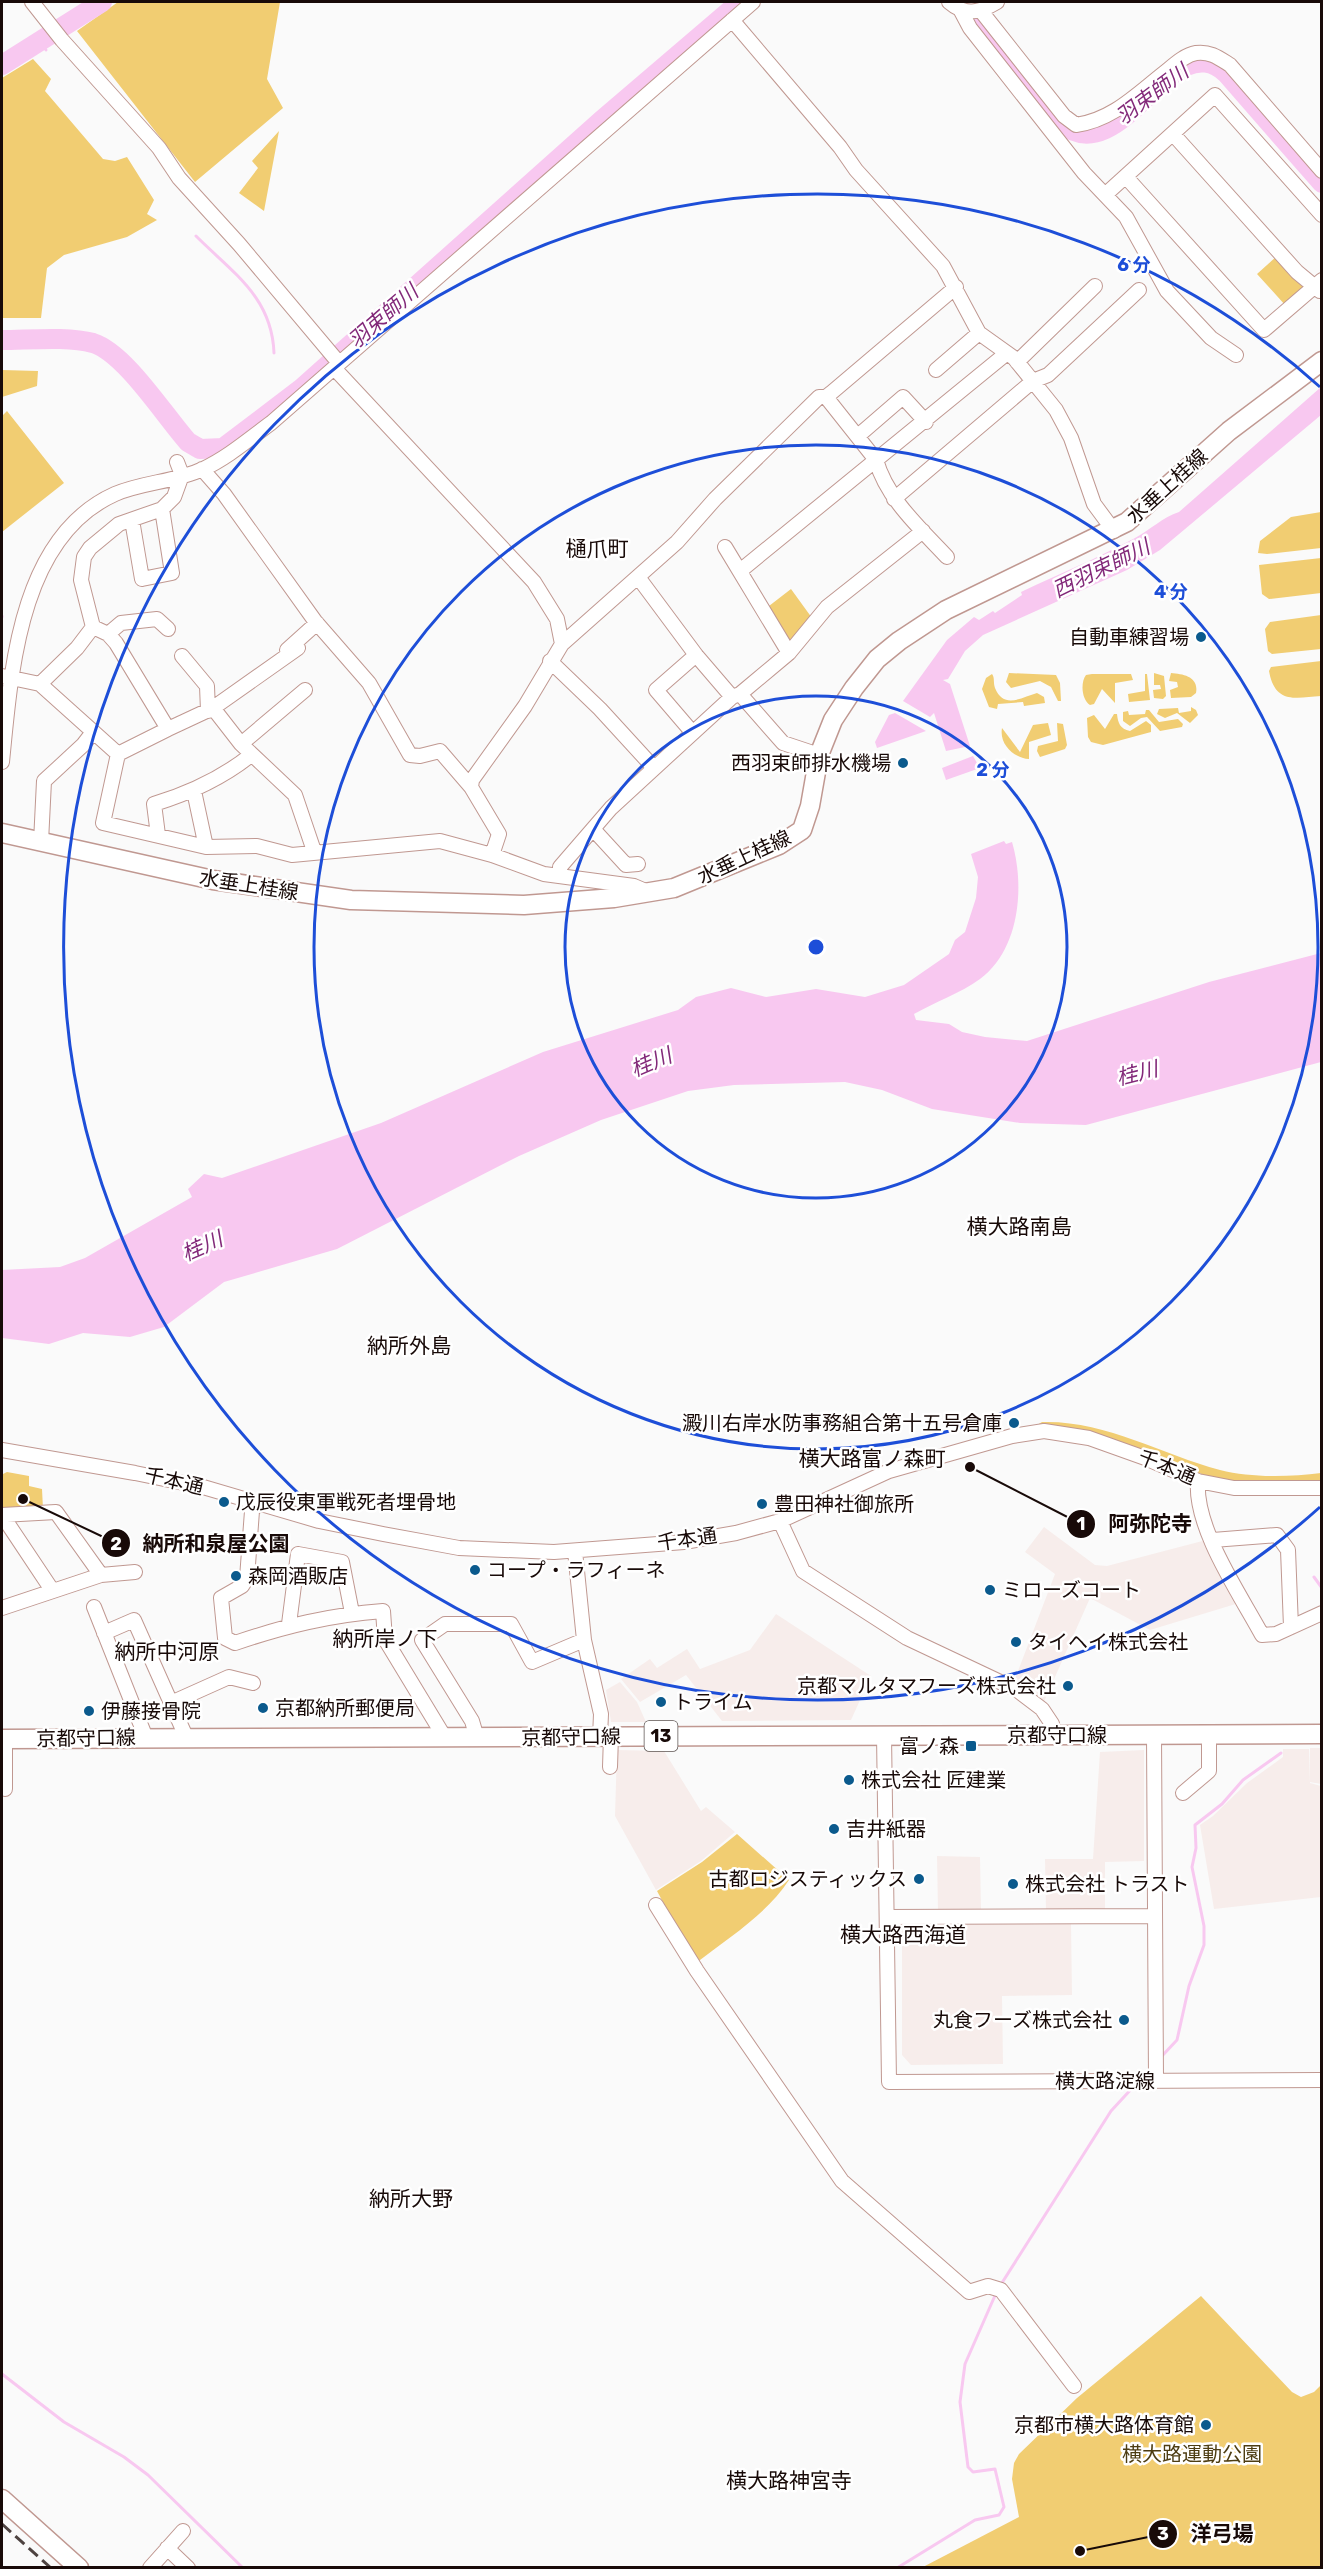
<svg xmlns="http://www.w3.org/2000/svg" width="1323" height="2569" viewBox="0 0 1323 2569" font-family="Rubik,'Noto Sans JP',sans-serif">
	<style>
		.built { fill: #f7edeb }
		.green { fill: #f1cd72 }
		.water { fill: #f8c8f0 }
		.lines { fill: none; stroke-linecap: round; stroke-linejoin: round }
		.stream { stroke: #f8c8f0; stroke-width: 3 }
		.river { stroke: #f8c8f0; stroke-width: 20 }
		.minor-casing { stroke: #c09891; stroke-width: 16 }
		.major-casing { stroke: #c09891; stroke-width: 21 }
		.minor { stroke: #fff; stroke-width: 14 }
		.major { stroke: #fff; stroke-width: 18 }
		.rail { stroke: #4e4341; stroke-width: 3; stroke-dasharray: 12 6; stroke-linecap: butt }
		.ring { fill: none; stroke: #1d4ed8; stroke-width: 3 }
		.poi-dot { fill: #0b5a8d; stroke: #fff; stroke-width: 2 }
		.labels { text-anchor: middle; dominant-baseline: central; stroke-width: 5; stroke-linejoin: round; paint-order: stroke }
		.shield { fill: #fff; stroke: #5d5452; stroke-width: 1.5 }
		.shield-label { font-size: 18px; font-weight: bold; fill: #180a08 }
		.street-label { font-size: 20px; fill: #180a08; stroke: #fff }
		.poi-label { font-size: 20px; fill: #180a08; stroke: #fff; text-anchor: start }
		.park-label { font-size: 20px; fill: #4d3d13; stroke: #fff }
		.water-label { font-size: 21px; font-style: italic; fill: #832a7a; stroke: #fff }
		.neighbourhood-label { font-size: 21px; fill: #180a08; stroke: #fff }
		.centre { fill: #1d4ed8; stroke: #fff; stroke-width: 3 }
		.ring-label { font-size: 18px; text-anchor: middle; font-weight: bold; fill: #1d4ed8; stroke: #fff; stroke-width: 5; stroke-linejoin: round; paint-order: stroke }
		.leader { fill: none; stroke: #180a08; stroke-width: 2 }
		.callout-dot { fill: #180a08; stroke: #fff; stroke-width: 2 }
		.mark-label { font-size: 18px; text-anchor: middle; font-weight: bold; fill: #fff }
		.callout-label { font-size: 21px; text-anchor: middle; font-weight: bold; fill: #180a08; stroke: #fff; stroke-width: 5; stroke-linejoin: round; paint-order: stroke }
	</style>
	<rect width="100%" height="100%" fill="#fafafa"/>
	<!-- built -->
	<path class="built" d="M1044,1527l51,38 12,1 103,-27 29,64 -89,27 -60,-32 -47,106 -30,-20 42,-110 -30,-22z
		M776,1614l95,62 -20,44 -129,1 -36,-46 -46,27 -19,-23 29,-20 7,9 30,-19 13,20 50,-19z
		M620,1682l17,20 9,20h-35l-5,-32z
		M1310,1748h11v36l-11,-2z
		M1283,1749h26l1,34 11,3v111l-107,12 -14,-84 13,-9 34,-33 36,-26z
		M617,1750l47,1 37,60 5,-4 29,25 -34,29 -45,29 -41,-74z
		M1144,1750v111l-39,1v48h-59l-1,-51h48l7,-107z
		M937,1856l43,1 1,53 -43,1z
		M1071,1924l1,71 -70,1 1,68 -92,1 -9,-10v-124l4,-6z"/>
	<!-- green -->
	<path class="green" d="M118,2h162l-13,77 16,29 -88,74 -118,-151z
		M33,59l18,20 -6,12 58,68 12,2 12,-4 27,43 -7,14 10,6 -30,17 -63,18 -17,13 -6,50h-39v-240z
		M279,131l-15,80 -25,-18 19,-25 -6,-7z
		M1277,256l30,31 -21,19 -29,-32z
		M2,370l36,1 -1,15 -35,11z
		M7,411l57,72 -62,49v-116z
		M1321,512v36l-54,6 -9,-1 2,-12 31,-24z
		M1321,558v35l-52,6 -7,-5 -3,-29z
		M791,589l21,29 -17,22h-7l-19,-34z
		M1321,615v34l-49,5 -4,-3 -3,-22 5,-7z
		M1321,661v35c-26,2 -46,8 -52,-25l2,-4z
		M1009,673l47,2 4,8 1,18h-3l-7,-14 -11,-6 -29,7 -5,-6z
		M1154,673l10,3 2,20 -3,3 -9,-1 -1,-8 8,-1 -1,-4h-6z
		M1171,673c13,1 28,4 25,20l-5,4 -20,1 -1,-8 8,-3 -1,-5 -8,-1z
		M992,674c3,4 1,8 3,14 9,22 27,9 42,5l7,4 1,6 -21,3 -1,-4 -25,2 -1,5 -8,-2 -7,-18 4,-11z
		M1092,674h39l2,6 -18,3v20l-13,-14 -8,15 -4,1c-8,-5 -10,-22 -4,-30z
		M1145,674h2l3,26 -21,2 -1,-8 17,-3z
		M1191,707l5,3 2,5 -8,8 -13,-10 -12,5 -8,-4 2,-5 19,-1 1,5 12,-2z
		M1146,710h3l10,12 19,-3 5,5 -1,3 -22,4 -13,-14 -6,1 -11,8 -7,-5v-9l5,-1 1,4 16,-1z
		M1114,714h3c1,9 3,15 13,17l16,-10 5,4v7l-48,13 -12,-3 -3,-5 -1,-19 7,-3 11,14z
		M1048,723l3,12 -22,7v17c-15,-1 -30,-15 -27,-31l18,24 13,-27z
		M1057,723l6,1 4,21 -2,4 -25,8 -3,-6 1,-5 20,-5z
		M1042,1422c62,-2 119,32 178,48 32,8 69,7 101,3v10l-90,1 -140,-48 -62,-6z
		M7,1472l22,4v10l13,3 1,20 -40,1v-36z
		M737,1834l52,46c-23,35 -61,58 -93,83l-39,-72 45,-29z
		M1201,2296l91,96 9,5 13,-5 7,-7v182h-398l96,-50 -7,-38 2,-16 5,-9 58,-56z"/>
	<!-- water -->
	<path class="water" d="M1321,387v28l-161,135 -33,20 -144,65 -18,16 -17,28 -5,1 7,4 20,62 -24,5 -12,-38 -4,4 -27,-16 44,-61 27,-23 5,3 14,-9 2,2 27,-18 -1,-3c38,-18 77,-34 114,-54 15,-8 28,-21 44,-26z
		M895,713l31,18 -49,17 -2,-6 14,-27z
		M973,756l7,12 -34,12 -4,-12z
		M1004,841l2,3 6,-2c13,44 8,107 -32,137 -19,14 -45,23 -66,35l2,6 33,4 13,8 23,5 42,4 182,-59 112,-29v109l-235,63 -66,-2 -88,-14 -50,-19 -37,-8 -111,3 -46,6 -87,29 -82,36 -182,93 -113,33 -60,45 -34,10 -47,-4 -34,11 -47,-6v-68l58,-3 25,-9 107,-61 -4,-8 16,-15 18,4 159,-55 162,-71 135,-42 18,-13 35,-9 35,9 50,-8 49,8 39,-12 45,-31 6,-14 10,-8 11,-34 2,-21 -7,-23z"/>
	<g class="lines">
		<!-- stream -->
		<path class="stream" d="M40,41l6,9
			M196,236c37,37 76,61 78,117
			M2,617v-1
			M1314,1577l8,11
			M1162,2056l15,-16 12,-54 15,-41v-19l-12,-59 4,-19 -1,-23 27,-21 21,-24 38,-27
			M1000,2286l111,-175 24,-26
			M2,2374l62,48 60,35 24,18 95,93
			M897,2568l78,-48 24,-5 5,-8 -9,-38 -22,3 -5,-5 -8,-65 5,-38 32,-73"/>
		<!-- river -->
		<path class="river" d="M979,24l81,99c63,51 110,-101 166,-50l96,110
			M2,65l100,-63
			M2,340c26,0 66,-4 91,3 32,10 71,72 95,99l12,7 23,-1 79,-60 300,-268 138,-118"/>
		<!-- minor casing -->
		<g class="minor-casing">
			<path id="minor" d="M32,2l30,38 97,108 20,30 60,66 100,119
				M949,2c16,14 30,11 48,0
				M961,11l9,17 114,145 42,44 41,74 44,47 25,17
				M981,11l83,105 12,9c36,-5 60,-30 88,-52 9,-7 20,-18 32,-20 14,-2 23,5 34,12l92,106
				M732,20l108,127 16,23 87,96 36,67 35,25 42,52 15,28 23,66 20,27
				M1173,134l124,138 23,19
				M1126,177l138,153 58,-50
				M1106,194l109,-99 107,120
				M1017,362l78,-76
				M334,368l200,214 23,37 5,25
				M936,370l43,-37
				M826,397l50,63c11,39 44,68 71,97
				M859,435l44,-38 23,25
				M202,469l22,25 91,127 54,62 41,72 10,1 20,-5 31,36
				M894,499l139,-118 15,-6 91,-85
				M132,520l10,59 30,-6 -10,-64
				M725,547l64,106
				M740,571l267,-218
				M638,577l58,78
				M108,634l13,-11 36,-4 11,10
				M287,650l30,-27
				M182,656l25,30 1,25
				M550,661l50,48 54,59
				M2,676l38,8 78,70 50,-25 -52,-86 -8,-9 -15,-7
				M40,684l37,-36 16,-21 -12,-47 3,-23 6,-9 29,-24 43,-15 12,-12 8,-22 -5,-13
				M740,694l43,49 36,12
				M213,708l28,36 64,-54
				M168,729l45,-21 85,-60
				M692,732l-36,-42 40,-35 36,42
				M241,744l54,51 19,56
				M118,754l-15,69 103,24 51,-1 35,9 148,-14 52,14 52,19 90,12 14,6
				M2,762c9,-90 17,-225 113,-268 28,-12 60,-12 88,-25 24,-11 46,-30 68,-46l482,-421
				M194,791l12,56
				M593,829l33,36 12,-1
				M158,835l-4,-31c36,-11 67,-25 97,-49
				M41,842l3,-61 39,-36 10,-13
				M492,855l7,-21 -28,-47 1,-7 53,-74 37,-62 115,-102 38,-43 104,-102h7l5,-4 125,-106
				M560,876v-9l51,-59 121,-111 8,-3 49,-41 38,-46 96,-76
				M2,1450l133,23 68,14 116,34 64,13 76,14 95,4 130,-10 52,-9 44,-12 109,-50 123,-35 32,-5 45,7 56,20 53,23 36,7h88
				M1198,1481c-4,47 42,113 64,154l14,-1 46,-21
				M257,1504l-5,7 -5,67 -5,8 -21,12 4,40 10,5c50,-17 95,-28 148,-32l2,28 60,99
				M2,1515l54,-3 45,63 -99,33
				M2,1515l50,75
				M780,1521l23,50 104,67 110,52 25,19 10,15 2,11
				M1213,1540l64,-5 11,15 3,77
				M575,1551l9,89 17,74 -1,23
				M101,1575l34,-3
				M94,1607l52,131
				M289,1624l9,-70 44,8 10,51
				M104,1633l30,-13 53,119
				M171,1703l58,-26 24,6
				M884,1735l5,347 433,-2
				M1154,1735l2,346
				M477,1738l-5,-17 -50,-81 23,-16h66l21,38 52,-22
				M610,1767l1,-31
				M5,1789v-50
				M1183,1793l26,-22v-37
				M656,1905l41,66 145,210 127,111 19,-6 13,4 73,96
				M887,1917l268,-1
				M167,2548l21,20
				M150,2568l33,-37"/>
		</g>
		<!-- major casing -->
		<g class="major-casing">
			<path id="major" d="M2,833l211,47 138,20 173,5 90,-7 60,-10 105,-43 23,-15 8,-24 9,-51 14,-35 21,-32 23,-29 22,-18 47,-31 181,-88 102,-91 93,-70
				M2,1739l1320,-5
				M2,2499l77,69"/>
		</g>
		<!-- minor -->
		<use href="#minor" class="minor"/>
		<!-- major -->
		<use href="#major" class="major"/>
		<!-- rail -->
		<path class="rail" d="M2,2524l49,44"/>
	</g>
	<!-- distance rings -->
	<g class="ring">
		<circle cx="816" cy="947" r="251"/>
		<circle cx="816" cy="947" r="502"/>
		<path d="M1320 1507A753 753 0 1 1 1320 387"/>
	</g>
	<!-- markers -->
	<g class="poi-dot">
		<circle cx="1201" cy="637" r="6"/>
		<circle cx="903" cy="763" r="6"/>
		<circle cx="1014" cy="1423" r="6"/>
		<circle cx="224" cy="1502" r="6"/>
		<circle cx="762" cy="1504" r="6"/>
		<circle cx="475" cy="1570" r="6"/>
		<circle cx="236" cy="1576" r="6"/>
		<circle cx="990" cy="1590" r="6"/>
		<circle cx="1016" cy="1642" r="6"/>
		<circle cx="1068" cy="1686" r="6"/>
		<circle cx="661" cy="1702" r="6"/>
		<circle cx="263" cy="1708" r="6"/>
		<circle cx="89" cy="1711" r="6"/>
		<rect x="965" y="1740" width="12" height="12" rx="3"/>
		<circle cx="849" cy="1780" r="6"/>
		<circle cx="834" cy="1829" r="6"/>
		<circle cx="919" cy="1879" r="6"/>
		<circle cx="1013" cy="1884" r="6"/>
		<circle cx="1124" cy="2020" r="6"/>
		<circle cx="1206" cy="2425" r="6"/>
	</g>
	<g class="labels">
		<!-- shield labels -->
		<rect class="shield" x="644.5" y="1721" width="33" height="30" rx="4.5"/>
		<g class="shield-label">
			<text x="661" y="1736">13</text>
		</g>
		<!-- street labels -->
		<g class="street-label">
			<text transform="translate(1167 486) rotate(-42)">水垂上桂線</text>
			<text transform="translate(744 857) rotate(-25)">水垂上桂線</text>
			<text transform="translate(249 885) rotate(9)">水垂上桂線</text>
			<text transform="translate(1167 1467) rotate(22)">千本通</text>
			<text transform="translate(174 1481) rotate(13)">千本通</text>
			<text transform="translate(687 1539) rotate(-8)">千本通</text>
			<text x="1057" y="1735">京都守口線</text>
			<text transform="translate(571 1737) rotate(-1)">京都守口線</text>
			<text transform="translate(86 1738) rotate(-1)">京都守口線</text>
			<text x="1105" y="2081">横大路淀線</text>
		</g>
		<!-- poi labels -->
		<g class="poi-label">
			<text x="1189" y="637" text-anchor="end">自動車練習場</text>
			<text x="891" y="763" text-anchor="end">西羽束師排水機場</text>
			<text x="1002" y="1423" text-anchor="end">澱川右岸水防事務組合第十五号倉庫</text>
			<text x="236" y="1502">戊辰役東軍戦死者埋骨地</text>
			<text x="774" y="1504">豊田神社御旅所</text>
			<text x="487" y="1570">コープ・ラフィーネ</text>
			<text x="248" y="1576">森岡酒販店</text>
			<text x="1002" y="1590">ミローズコート</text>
			<text x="1028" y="1642">タイヘイ株式会社</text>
			<text x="1056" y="1686" text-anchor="end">京都マルタマフーズ株式会社</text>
			<text x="673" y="1702">トライム</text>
			<text x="275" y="1708">京都納所郵便局</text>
			<text x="101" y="1711">伊藤接骨院</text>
			<text x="959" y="1746" text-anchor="end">富ノ森</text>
			<text x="861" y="1780">株式会社 匠建業</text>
			<text x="846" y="1829">吉井紙器</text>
			<text x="907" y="1879" text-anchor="end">古都ロジスティックス</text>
			<text x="1025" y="1884">株式会社 トラスト</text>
			<text x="1112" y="2020" text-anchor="end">丸食フーズ株式会社</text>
			<text x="1194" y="2425" text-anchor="end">京都市横大路体育館</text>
		</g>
		<!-- park labels -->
		<g class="park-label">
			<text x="1192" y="2454">横大路運動公園</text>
		</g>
		<!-- water labels -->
		<g class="water-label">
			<text transform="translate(1152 94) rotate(-37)">羽束師川</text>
			<text transform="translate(383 316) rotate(-41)">羽束師川</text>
			<text transform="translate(1101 568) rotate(-26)">西羽束師川</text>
			<text transform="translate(651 1062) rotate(-23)">桂川</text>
			<text transform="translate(1137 1073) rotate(-14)">桂川</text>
			<text transform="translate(202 1246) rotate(-24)">桂川</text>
		</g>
		<!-- neighbourhood labels -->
		<g class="neighbourhood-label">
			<text x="597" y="548">樋爪町</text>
			<text x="1019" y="1226">横大路南島</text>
			<text x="409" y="1345">納所外島</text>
			<text x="872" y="1458">横大路富ノ森町</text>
			<text x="385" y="1638">納所岸ノ下</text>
			<text x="167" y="1651">納所中河原</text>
			<text x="903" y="1934">横大路西海道</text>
			<text x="411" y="2198">納所大野</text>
			<text x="789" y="2480">横大路神宮寺</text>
		</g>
	</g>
	<circle cx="816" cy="947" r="9" class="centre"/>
	<g class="ring-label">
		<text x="1134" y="271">6 分</text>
		<text x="1171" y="598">4 分</text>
		<text x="993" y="776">2 分</text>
	</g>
	<!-- callouts -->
	<path class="leader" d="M970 1467L1081 1524M23 1499L116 1543M1080 2551L1163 2534"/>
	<g class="callout-dot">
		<circle cx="970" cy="1467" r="6"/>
		<circle cx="23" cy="1499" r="6"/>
		<circle cx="1080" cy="2551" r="6"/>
		<circle cx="1081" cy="1524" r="15"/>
		<circle cx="116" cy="1543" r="15"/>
		<circle cx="1163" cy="2534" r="15"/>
	</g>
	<g class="mark-label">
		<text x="1081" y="1530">1</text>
		<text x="116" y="1550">2</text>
		<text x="1163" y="2540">3</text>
	</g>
	<g class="callout-label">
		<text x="1150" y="1531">阿弥陀寺</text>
		<text x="216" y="1551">納所和泉屋公園</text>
		<text x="1222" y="2541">洋弓場</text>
	</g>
	<!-- border -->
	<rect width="1323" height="2569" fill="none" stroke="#180a08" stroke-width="6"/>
</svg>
